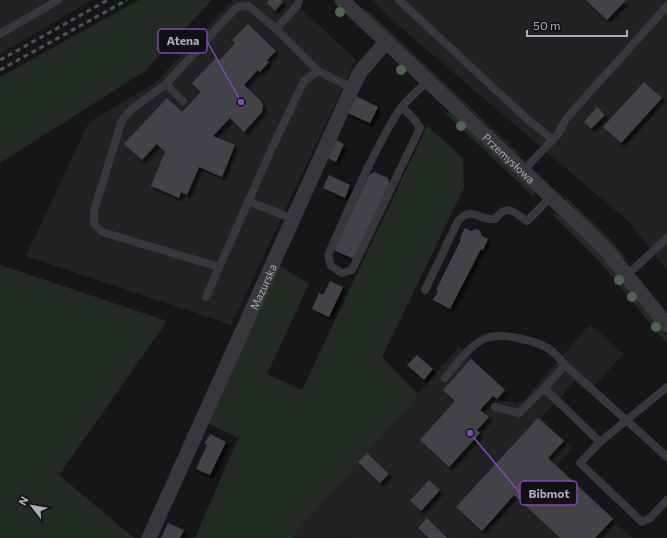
<svg xmlns="http://www.w3.org/2000/svg" width="667" height="538" viewBox="0 0 667 538" font-family="Commissioner,sans-serif">
	<style>
		.built { fill: #222224 }
		.green { fill: #222a24 }
		.building { fill: #434347; filter: url(#shadow) }
		.lines { fill: none; stroke-linecap: round; stroke-linejoin: round }
		.service { stroke: #37373c; stroke-width: 8 }
		.minor { stroke: #37373c; stroke-width: 15 }
		.rail { stroke: #505157; stroke-width: 3; stroke-dasharray: 5 4; stroke-linecap: butt }
		.tree { fill: #516254 }
		.labels { text-anchor: middle; dominant-baseline: central; stroke-width: 3.5; stroke-linejoin: round; paint-order: stroke }
		.street-label { font-size: 11px; fill: #a9acb7; stroke: #111113 }
		.leader { fill: none; stroke: #8446bd; stroke-width: 1.5 }
		.callout-dot { fill: #8446bd; stroke: #111113; stroke-width: 1.5 }
		.callout { fill: #111113; stroke: #8446bd; stroke-width: 1.5 }
		.callout-label { font-size: 12px; text-anchor: middle; font-weight: bold; fill: #a9acb7 }
	</style>
	<defs>
		<filter id="shadow"><feDropShadow dx="3.5" dy="3.5" stdDeviation="1" flood-color="#0009"/></filter>
	</defs>
	<rect width="100%" height="100%" fill="#161618"/>
	<!-- built -->
	<path class="built" d="M0,0h92l-92,54z
		M233,0h59l64,60 -125,265 -205,-69 63,-134 66,-39z
		M371,0h296v270l-38,-48 -236,-201z
		M590,324l34,30 -36,38 -13,-11 -34,37 32,30 -16,17 58,54v3l17,16 -341,-1 168,-190 49,45 -8,9 18,1 5,-1z"/>
	<!-- green -->
	<path class="green" d="M139,0h73l-67,71 -145,92v-86z
		M365,10l3,1 155,146 -8,-5 -151,-141z
		M444,112l7,1 81,75 2,4v5z
		M427,126l36,32 1,30 -82,169 36,37 -127,144h-96l43,-100 -32,-16 73,-157 30,19 -42,90 35,16z
		M564,195l45,43 20,24 -7,-5 -56,-57z
		M551,213c20,-3 101,104 116,123v8l-67,-82z
		M0,265l167,56 -108,154 75,63h-134z"/>
	<!-- building -->
	<path class="building" d="M269,0h12l2,2 -8,9 -8,-8z
		M586,0h40l-19,20z
		M248,24l28,27 -9,9 2,2 -9,10 -2,-2 -14,15 16,15 3,5 -1,7 -18,20 -14,-14 -17,18 22,9 -13,32 -23,-10 -12,28 -6,-3 -2,6 -28,-12 14,-34 -8,-8 -15,16 -18,-16 43,-46 15,14 19,-20 -9,-9 24,-25 3,3 16,-18 -3,-3z
		M644,82l18,16 -41,45 -18,-16z
		M356,96l22,11 -8,16 -22,-10z
		M597,107l8,8 -14,14 -7,-7z
		M336,140l8,4 -8,18 -8,-4z
		M374,172l14,6 1,6 -35,75 -20,-9 35,-75z
		M329,175l21,10 -5,13 -22,-10z
		M465,228l6,3 5,-2 4,2 2,5 6,3 -5,11 -2,-1 -31,60 -17,-9 5,-9 -2,-1 25,-50 -1,-2z
		M330,281l13,6 -14,30 -17,-8 7,-16 4,2z
		M417,355l16,14 -9,11 -17,-15z
		M471,359l34,31 -8,9 -4,-3 -13,14 9,7 -12,13 3,3 -31,34 -29,-27 35,-39 -12,-11z
		M538,418l26,23 -16,17 65,61 -18,19h-35l-46,-43 -32,36 -26,-24z
		M210,434l16,8 -16,33 -14,-6 11,-24 -3,-1z
		M367,453l22,21 -9,9 -22,-21z
		M429,480l11,10 -19,21 -11,-10z
		M427,518l20,20h-18l-11,-10z
		M168,523l16,7 -4,8h-19z"/>
	<g class="lines">
		<!-- service -->
		<path class="service" d="M399,0l127,118 27,22
			M276,29l21,-23 2,-6
			M0,34l58,-34
			M166,84l-34,25 -10,11 -28,91v13l8,8 117,35
			M183,101l-17,-17 67,-73 5,-4 11,-1 27,23 42,42
			M402,107l12,12 6,9 -68,142 -10,3 -11,-7 -3,-11c22,-48 42,-98 70,-143 8,-12 20,-21 29,-31
			M523,171l35,-37 8,-15 101,-113
			M248,201l45,18
			M627,275l40,-37
			M425,290l33,-69c14,-16 21,0 37,-2 12,-16 19,-7 32,2l24,-24
			M206,297l66,-149 32,-67 14,-10 34,17
			M445,378c11,-13 23,-31 39,-39 16,-8 55,2 68,12 5,4 9,9 13,14
			M667,387l-67,55 -20,21 62,59 8,-4 17,-18
			M495,407l24,6 25,-25
			M600,442l-56,-54 21,-23 102,92"/>
		<!-- minor -->
		<g class="minor">
			<path id="s1" d="M342,0l246,232 19,19 60,74"/>
			<path id="s2" d="M149,538l203,-450 9,-17 25,-29"/>
		</g>
		<!-- rail -->
		<path class="rail" d="M0,60l108,-60
			M0,70l127,-70"/>
	</g>
	<!-- trees -->
	<g class="tree">
		<circle cx="340" cy="12" r="5"/>
		<circle cx="401" cy="70" r="5"/>
		<circle cx="461" cy="126" r="5"/>
		<circle cx="619" cy="280" r="5"/>
		<circle cx="632" cy="297" r="5"/>
		<circle cx="656" cy="327" r="5"/>
	</g>
	<g class="labels">
		<!-- street labels -->
		<g class="street-label">
			<text stroke="none"><textPath href="#s1" startOffset="230">Przemysłowa</textPath></text>
			<text stroke="none"><textPath href="#s2" startOffset="276">Mazurska</textPath></text>
		</g>
	</g>
	<!-- callouts -->
	<path class="leader" d="M241 102L207 41M470 433L520 493"/>
	<g class="callout-dot">
		<circle cx="241" cy="102" r="4"/>
		<circle cx="470" cy="433" r="4"/>
	</g>
	<g class="callout">
		<rect x="158" y="29" width="49" height="24" rx="4"/>
		<rect x="520" y="481" width="57" height="24" rx="4"/>
	</g>
	<g class="callout-label">
		<text x="183" y="45">Atena</text>
		<text x="549" y="498">Bibmot</text>
	</g>
	<!-- north arrow -->
	<g transform="translate(32 506) rotate(301)" stroke="#111113" stroke-width="3" paint-order="stroke">
	<path d="M0-3L7 15L0 10L-7 15Z" fill="#a9acb7"/>
	<text y="-6" font-size="11" font-weight="bold" text-anchor="middle" fill="#a9acb7">N</text>
	</g>
	<!-- scale -->
	<path d="M527 30v6h100v-6" fill="none" stroke="#a9acb7" stroke-width="2"/>
	<text x="533" y="30" font-size="12" fill="#a9acb7" stroke="#111113" stroke-width="3" paint-order="stroke">50 m</text>
</svg>
